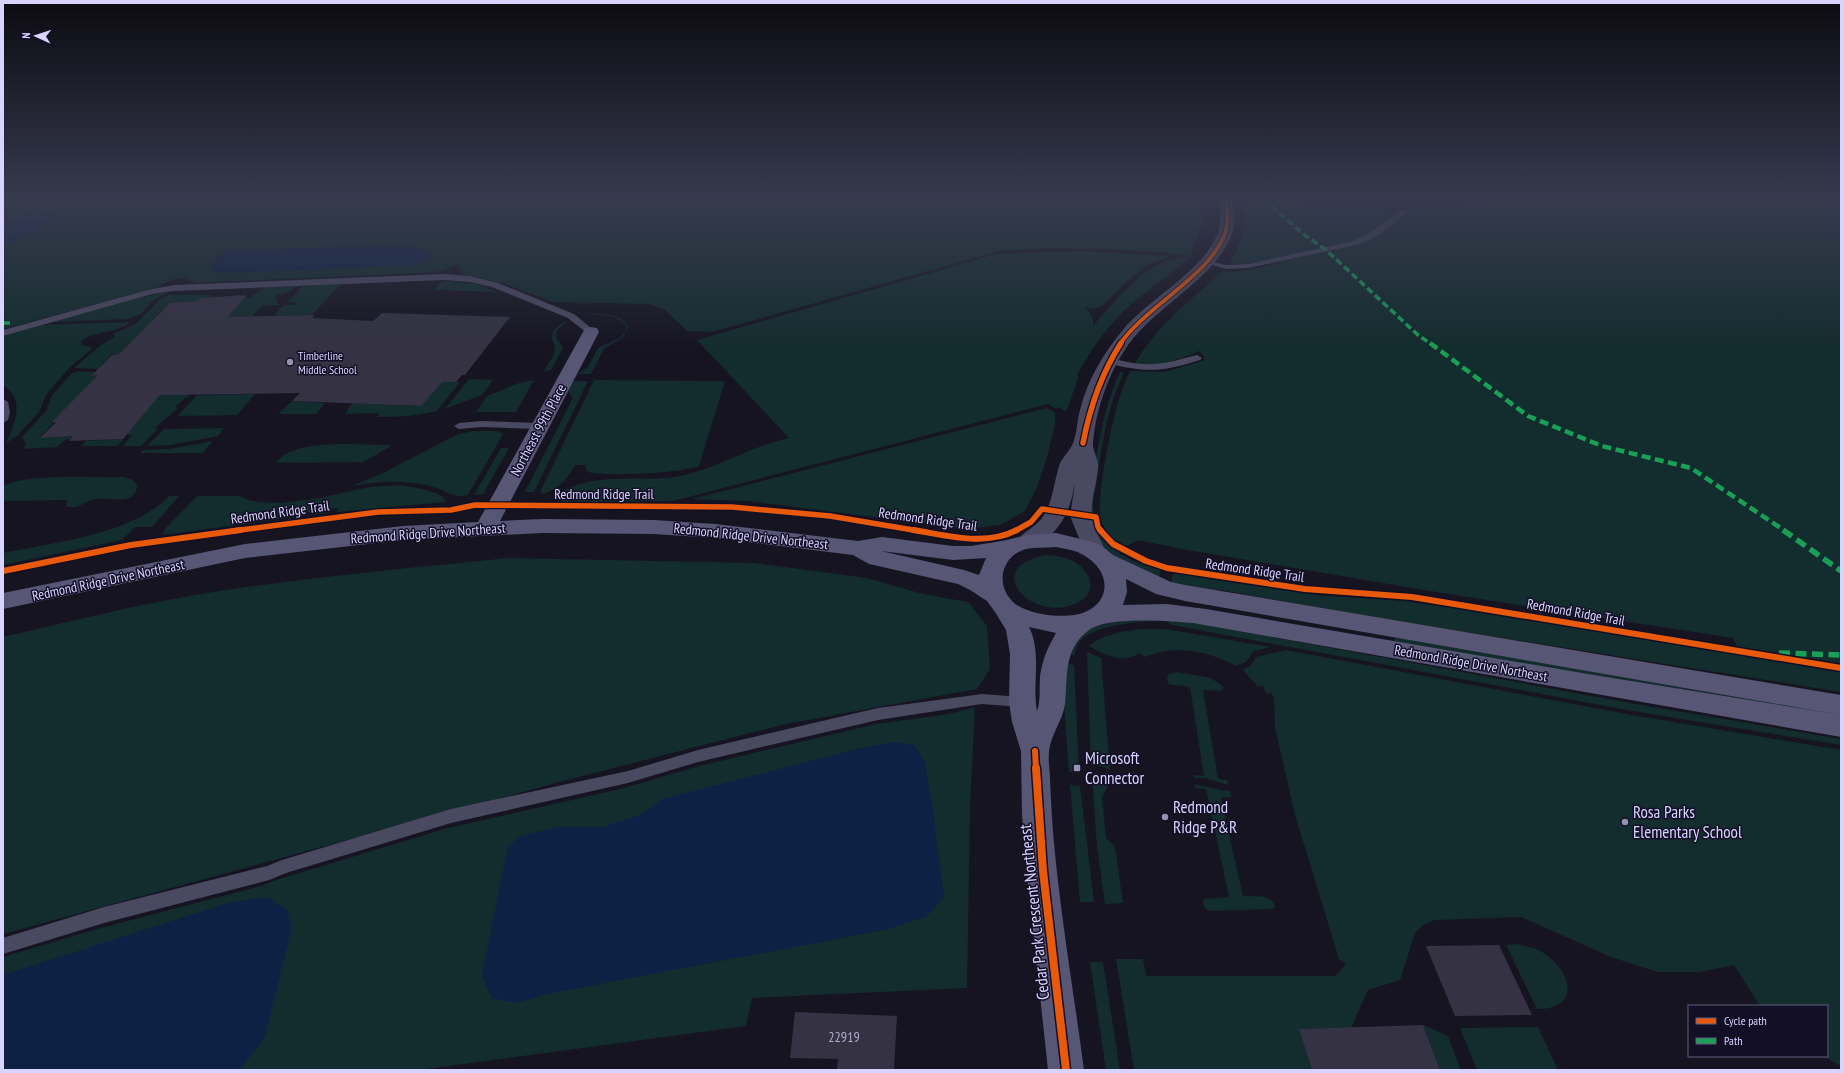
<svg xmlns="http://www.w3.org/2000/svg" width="1844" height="1073" viewBox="0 0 1844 1073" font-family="'PT Sans Narrow',sans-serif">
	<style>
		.green { fill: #132c2d; fill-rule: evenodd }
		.water { fill: #0d2144 }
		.building { fill: #343243 }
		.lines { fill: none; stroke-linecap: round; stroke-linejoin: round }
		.lane { fill: #4a4962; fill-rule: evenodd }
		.street { fill: #4a4962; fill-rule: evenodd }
		.secondary { fill: #575674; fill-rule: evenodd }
		.quiet-far2 { stroke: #1a9f57; stroke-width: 3.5; stroke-dasharray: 7 3.5; stroke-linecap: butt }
		.quiet-far1 { stroke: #1a9f57; stroke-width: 4.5; stroke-dasharray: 9 4.5; stroke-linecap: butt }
		.quiet { stroke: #1a9f57; stroke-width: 5.5; stroke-dasharray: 11 5.5; stroke-linecap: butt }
		.cycleway-far3-casing { stroke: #130f26; stroke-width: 5.5 }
		.cycleway-far2-casing { stroke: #130f26; stroke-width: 8 }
		.cycleway-far1-casing { stroke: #130f26; stroke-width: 9 }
		.cycleway-casing { stroke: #130f26; stroke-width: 11 }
		.cycleway-far3 { stroke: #e8590c; stroke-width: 4 }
		.cycleway-far2 { stroke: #e8590c; stroke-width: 5.5 }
		.cycleway-far1 { stroke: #e8590c; stroke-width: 6 }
		.cycleway { stroke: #e8590c; stroke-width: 8 }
		.poi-dot { fill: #9591b1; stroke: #130f26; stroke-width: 1.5 }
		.labels { text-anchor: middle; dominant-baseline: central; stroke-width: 3; stroke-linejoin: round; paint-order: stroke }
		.far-poi-label { font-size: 12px; fill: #d9d4ff; stroke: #130f26; text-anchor: start }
		.street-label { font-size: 14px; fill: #d9d4ff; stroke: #130f26 }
		.near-number-label { font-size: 14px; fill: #b0acd0 }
		.near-poi-label { font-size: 17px; fill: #d9d4ff; stroke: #130f26; text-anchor: start }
		.near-street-label { font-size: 17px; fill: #d9d4ff; stroke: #130f26 }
	</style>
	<rect width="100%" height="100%" fill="#161421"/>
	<!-- green -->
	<path class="green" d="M3,199h1200l-1,23 -12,35 -20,-4 -64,-4 -58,-1 -50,3 -285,81 -26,-1 -22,-21 -15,-6 -98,-2 -47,-18 -43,-10 -3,-10 -25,9v-2l-11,2 -230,10v-2h-8l4,-4c-12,1 -22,3 -31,11l-155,41zM401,246c11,1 20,2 30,8l-10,9 -7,2 -200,7 2,-12 11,-10z
		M1242,199h68h-4l60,22 33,-11 13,3 109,-14h320v465l-102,-13 -6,-13 -291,-45 -249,-42 -55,-11 -13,7c-11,-7 -20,-15 -24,-27 -6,-18 11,-99 18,-121 3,-9 7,-19 11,-28l35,1 40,-12 -5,-9c-21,8 -42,18 -65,12 25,-42 54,-60 87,-92 28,3 69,-12 97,-20l-76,13 -14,-1c13,-21 20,-40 13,-64z
		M1082,251l88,5 -23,9 -22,18 -23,23 -8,3 -10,-2c6,6 10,10 9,19 21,-23 59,-74 95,-67 -19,17 -41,31 -60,48 -21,19 -37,43 -51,68l2,1 -13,36 -7,-5 -3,2 -8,-5 -375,97 -110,1 -10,-4c2,-4 7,-6 12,-8 32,-16 67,-10 102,-12 43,-4 80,-31 122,-40l-92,-98 300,-86z
		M442,281l34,3 22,8 -64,-2z
		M341,284l-29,31 -39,1 11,-11h10l2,-3h-9l16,-16z
		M298,286l-13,8 -8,1 -2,4 3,1 -1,4h3l-1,1 -17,1 -10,10h16l-22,23 -38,2 36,-43h5l17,-11z
		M169,292l-17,9 -11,13 -13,5 -77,3 86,-24z
		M169,295h44l-2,2 -10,1 -3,3 -28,2 -17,16h3l-6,7 -4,1 -27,27 -8,1 -13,14 -24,-1 27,-23 13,-8 1,-2 -2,-1 24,-11 22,-23z
		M593,314c13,0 29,0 35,13l-5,10 -19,12 -13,25h-14l11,-7 10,-19 23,-11 4,-5 1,-6c-8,-11 -20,-11 -32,-11z
		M131,322c-15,12 -35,8 -50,19v4l11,2 -1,3 -22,18 -23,27 -7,17 -22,24 -11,7c9,-20 20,-43 -3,-58v-49l38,-11z
		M563,322l3,1c-17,11 -9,14 -3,25l-12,22 -7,1c7,-12 15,-19 8,-32l1,-8z
		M78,371l18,1 -4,3h6l-58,62 33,-1 -3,3 -5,1 -8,7 -34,2 3,-6 -4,-5 1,-2 23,-25 6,-16 19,-21z
		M1120,372l4,1c-20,39 -23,87 -31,129l1,12h-5l-1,-12c9,-43 13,-90 32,-130z
		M210,375l-22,22 -3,1 -10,9 3,1 -23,20 3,1 -17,17h-18l9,-11h-7l50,-58z
		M469,379l24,1 -11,15 -37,14z
		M534,380l-18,32h-40l11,-16 32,-13z
		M594,380l131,1 -26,85c-14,7 -96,11 -111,6l-3,-4 1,-3h-11c-7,14 -16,23 -31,29l-4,-2z
		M573,381h15l-54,111h-9l48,-94 -5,-7z
		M442,382h18l-23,29c-20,5 -40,6 -60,6l2,-4 -34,1 7,-11 70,3z
		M255,394l-18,21 -60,1 20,-21z
		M292,401l33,2 -9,11h-38z
		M1046,408l9,4v13l-8,32 -9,28 -13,26 -25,14 -32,4 -220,-28 -56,-2z
		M224,428l-6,8 -48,9 -23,1 17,-17z
		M473,431h23l7,3 -35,61c-13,4 -20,-3 -32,-7 -8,-3 -16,-4 -24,-5 -21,-3 -41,0 -61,3l30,-12 75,-39z
		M124,439l-6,7h-37l5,-5z
		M213,441l-10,12h-63l3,-3 26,-1z
		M385,445h5v2l-27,15 -87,1c17,-25 81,-18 109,-18z
		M501,448h8l-26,46 -9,1z
		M123,477l10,3 4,5c-1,24 -32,10 -45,15 -9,3 -15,10 -26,6l1,-6 -64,1v-15c27,-13 88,-8 120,-9z
		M400,485c10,2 45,6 46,17l-109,10 1,-4 -9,1 -2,4 -11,1 1,-3 -13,2 -2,3 -140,19 3,-6 32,-33h43l8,4 11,2 22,1 39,-5 49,-11z
		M169,496h10l-27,31h-17l-13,13 -119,25v-12c52,-11 128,-18 166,-57z
		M1092,526c19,25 37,36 69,44l-3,11 -54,-31z
		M1047,555c9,1 18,2 26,6 20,11 26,33 2,43 -44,19 -96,-38 -28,-49z
		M508,558l247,5 112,15 56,16 45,8 19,24 3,43 -13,20 -191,35 -223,57 -560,153v-297c70,-16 139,-34 210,-45 98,-15 197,-24 295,-34z
		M1173,573l143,22 88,6 70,10 367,61v20l-488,-78 -132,-24 -27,-1 -24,-3z
		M1155,618v3c-20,1 -57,4 -73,18 -4,4 -6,11 -8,16l-8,-1c5,-6 11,-16 18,-21 16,-13 51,-13 71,-15z
		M1168,618l462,85 211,36v6l-208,-34 -445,-83 -19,-4z
		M1144,629h21l106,18 -17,4 -8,11 -10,4c-26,-15 -63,-22 -91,-9l-6,-4c-15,12 -37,1 -50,-7 16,-13 35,-15 55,-17z
		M1396,637l445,74v10l-445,-77 -2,-4z
		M1286,650l346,65 209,35v316l-18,-10h4v-50h-67l-26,-41 -34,7h-42l-47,-15 -90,-40 -87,3 -11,5 -8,8 -15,47 -32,10 -17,38 -51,1 12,41h-178l-18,-111h27l3,17h189l11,-12 -7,-5 -44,-144 -20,-87 -1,-30 -4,-6 -3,3 -4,-9h-6l-14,-16 8,-5 5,-8z
		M1087,652l14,6 9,112 -6,-3 -13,-2z
		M1064,663l10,2 5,108 -10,-1 -6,-82z
		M1176,672l35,6 13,9 -3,4 -18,-1 15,89 9,1 1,5 -24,-7h-10l-1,-3 11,1 -14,-89 -22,-3 -1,-5 2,-5z
		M975,707l-5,100 -3,181 -215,10 -6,28 -327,44h-416v-113l90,-27 168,-44 12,-5 171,-52 180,-41 71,-21 181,-43 73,-10z
		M1092,773l15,2 1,11 -6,11 4,41 9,8 8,57 -18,1 -8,-57z
		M1070,785l10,1 14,116h-14z
		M1195,785c12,0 23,6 35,6l1,6 -10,1 22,98c12,1 29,-3 32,11l-3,2 -61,2c-5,-1 -7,-3 -8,-8l1,-4 25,-2 -23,-108 -11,-1z
		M1516,944c8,2 17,3 24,7 29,15 45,58 -3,58l-31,-64z
		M1090,962h13l17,108h-14z
		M1423,1025l25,11 13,34h-21z
		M1538,1027l20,43h-81l-17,-42z"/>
	<!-- water -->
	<path class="water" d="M1306,199h215l-109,14c-4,-1 -9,-2 -13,-3 -10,0 -22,8 -32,11 -21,5 -52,3 -64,-17z
		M48,213l8,1 3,3c-12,11 -40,24 -56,26v-26z
		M401,246l24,4 7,5 -5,5 -13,5 -184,8 -16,-1 -3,-4 16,-18z
		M894,742l21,4 10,16 9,56 10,79 -18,20 -42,13 -337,64 -31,9 -24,-5 -10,-23 25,-126 11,-12 39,-10h46l37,-12 23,-16 194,-50z
		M267,897l21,13 4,18 -27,109 -24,31 -6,2h-232v-95l225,-72z"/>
	<!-- building -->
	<path class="building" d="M247,295l-19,22 87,-2 -3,3 61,3 9,-8 128,4 -45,58h-3l-6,7h-14l-20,24 -130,-5 8,-8 -140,2 -37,44 -54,2 4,-5 -33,2 16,-16h-4l46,-47 -7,1 21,-21 7,-1 51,-51 28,-2 2,-3z
		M1499,945l33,70 -77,1 -29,-70z
		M795,1012l102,4 -3,54h-57l1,-11 -48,-1z
		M1423,1025l17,45h-128l-13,-41z"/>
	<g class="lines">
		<!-- lane -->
		<path class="lane" d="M1401,210l7,2 -31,24 -21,9 -108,23 -22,1 -23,-7 4,-2 19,5 22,-1 106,-23 17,-9z
			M443,274l27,2 28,7 76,31 22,18 -5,3 -3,-1 -20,-16 -76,-31 -22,-5 -27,-2 -269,11 -22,3 -149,42v-6l145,-40 26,-5z
			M1197,355l5,3 -2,2c-37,12 -55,13 -93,3l-2,-2 5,-3c39,10 49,7 87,-3z
			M3,399l5,3 2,10 -2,8 -5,3z
			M482,421l58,2 5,3 -5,3 -58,-2 -23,2 -5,-3 5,-3z
			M982,694l40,3 5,1 2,4 -2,4 -5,1 -40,-3 -104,16 -180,42 -70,21 -177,40 -165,50 -17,7 -165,43 -101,31v-16l101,-31 163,-41 15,-6 169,-51 177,-38 70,-21 180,-42z"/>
		<!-- street -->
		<path class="street" d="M1219,199h13c3,11 4,24 0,35 -16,45 -81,74 -108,117 -17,27 -28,59 -31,91 -1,8 5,16 5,23 0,17 -8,35 -6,51 1,12 9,24 13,34l-3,5 -8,2 -8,-2 -16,-39 5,-33c-2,8 -3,16 -6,24 -7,19 -28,46 -50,40l-3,-5c7,-11 21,-15 28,-27 9,-14 10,-33 15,-49 3,-9 11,-15 14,-23 4,-10 4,-22 7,-33 7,-29 23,-56 42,-79 26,-32 80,-59 95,-96 5,-12 4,-24 2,-36z"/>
		<!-- secondary -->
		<path class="secondary" d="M591,327l6,1 2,4 -99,189 42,-2 112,1 61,4 143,17 24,-4 71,9h18l36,-6 20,-5 29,-2 37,9 9,4 11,9 58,27 14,3 656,110v20l-656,-114 -29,-7 -30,-15 1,13 -4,13 44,-1 39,5 388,66 247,40v22l-648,-114c-24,-2 -85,-7 -104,7 -26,19 -21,46 -24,74 -2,16 -15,32 -16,48 -1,9 1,19 1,27 1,22 2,43 4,64 7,76 20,151 30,227h-36l-22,-205 -4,-51 -1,-63 -9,-29 -3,-20 1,-48 -4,-24 -11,-18 -8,-11 -17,-11 -12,-6 -89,-20 -16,-9 -138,-17 -61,-4 -112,-1 -139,7 -158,18 -242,51v-16l242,-49 158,-18 75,-4 105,-190 2,-4zM1056,547c10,2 20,3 29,9 24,14 28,44 0,56 -17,8 -58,3 -72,-10 -18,-17 -12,-46 13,-53 9,-2 20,-1 30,-2zM881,551l72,9 33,-2 -7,17 -15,-5zM1029,627l27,6c-8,14 -14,27 -16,44 -1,11 1,23 -3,34 -5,-26 5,-59 -8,-84z"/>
		<!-- quiet-far2 -->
		<path class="quiet-far2" d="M1264,199l39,35 22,15 93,86 13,9
			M3,323h9"/>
		<!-- quiet-far1 -->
		<path class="quiet-far1" d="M1430,343l98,73 74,30 89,22 94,63"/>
		<!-- quiet -->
		<path class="quiet" d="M1783,530l58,41
			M1779,653l62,2"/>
		<!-- cycleway-far3 casing -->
		<g class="cycleway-far3-casing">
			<path id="cycleway-far3" d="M1120,344c27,-39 91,-69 105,-111 4,-12 2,-23 1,-34"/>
		</g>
		<!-- cycleway-far2 casing -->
		<g class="cycleway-far2-casing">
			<path id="cycleway-far2" d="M1083,443c7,-36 18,-69 38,-100
				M233,531l145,-19 73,-2 24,-5 257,2 98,9 89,15
				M1015,531l16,-9 11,-13 54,8 2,10 3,4"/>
		</g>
		<!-- cycleway-far1 casing -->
		<g class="cycleway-far1-casing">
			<path id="cycleway-far1" d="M913,530c33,5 72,17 104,0
				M1100,530l13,14 33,17 21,7 138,21 107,8 429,71
				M3,571l128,-26 110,-15
				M1035,751l1,18"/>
		</g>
		<!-- cycleway casing -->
		<g class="cycleway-casing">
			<path id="cycleway" d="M1036,768l7,103 23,199"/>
		</g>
		<!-- cycleway-far3 -->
		<use href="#cycleway-far3" class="cycleway-far3"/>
		<!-- cycleway-far2 -->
		<use href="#cycleway-far2" class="cycleway-far2"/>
		<!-- cycleway-far1 -->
		<use href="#cycleway-far1" class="cycleway-far1"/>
		<!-- cycleway -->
		<use href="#cycleway" class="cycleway"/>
	</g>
	<!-- sky -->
	<linearGradient id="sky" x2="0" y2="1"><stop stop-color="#0c0b12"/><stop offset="0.57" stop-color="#363a4e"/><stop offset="1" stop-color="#363a4e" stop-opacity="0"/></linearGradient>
	<rect width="1844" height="349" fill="url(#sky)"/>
	<!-- markers -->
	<g class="poi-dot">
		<circle cx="290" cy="362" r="4"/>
		<rect x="1073" y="764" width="8" height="8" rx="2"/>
		<circle cx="1165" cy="817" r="4"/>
		<circle cx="1625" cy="822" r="4"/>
	</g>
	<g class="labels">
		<!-- far-poi labels -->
		<g class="far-poi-label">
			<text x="298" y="355">Timberline<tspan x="298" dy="14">Middle School</tspan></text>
		</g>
		<!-- street labels -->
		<g class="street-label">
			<text transform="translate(538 430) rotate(-62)">Northeast 99th Place</text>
			<text x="604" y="494">Redmond Ridge Trail</text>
			<text transform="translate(280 512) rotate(-8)">Redmond Ridge Trail</text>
			<text transform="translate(928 519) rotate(8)">Redmond Ridge Trail</text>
			<text transform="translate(428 533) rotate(-4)">Redmond Ridge Drive Northeast</text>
			<text transform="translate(751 536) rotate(6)">Redmond Ridge Drive Northeast</text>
			<text transform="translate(1255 570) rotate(8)">Redmond Ridge Trail</text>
			<text transform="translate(108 580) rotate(-12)">Redmond Ridge Drive Northeast</text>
			<text transform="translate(1576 612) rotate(10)">Redmond Ridge Trail</text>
			<text transform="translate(1471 663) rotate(10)">Redmond Ridge Drive Northeast</text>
		</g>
		<!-- near-number labels -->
		<g class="near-number-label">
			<text x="844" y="1037">22919</text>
		</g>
		<!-- near-poi labels -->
		<g class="near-poi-label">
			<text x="1085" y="758">Microsoft<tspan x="1085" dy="20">Connector</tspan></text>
			<text x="1173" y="807">Redmond<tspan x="1173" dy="20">Ridge P&amp;R</tspan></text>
			<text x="1633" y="812">Rosa Parks<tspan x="1633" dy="20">Elementary School</tspan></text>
		</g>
		<!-- near-street labels -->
		<g class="near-street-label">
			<text transform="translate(1034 912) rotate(-96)">Cedar Park Crescent Northeast</text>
		</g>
	</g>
	<!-- border -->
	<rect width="1844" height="1073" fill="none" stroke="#d9d4ff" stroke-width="8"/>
	<!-- legend -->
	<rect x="1688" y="1005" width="140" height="52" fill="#130f26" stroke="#625e7d"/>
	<rect x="1696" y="1018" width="20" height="6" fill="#e8590c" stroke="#625e7d"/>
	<text x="1724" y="1025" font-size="12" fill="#d9d4ff">Cycle path</text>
	<rect x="1696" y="1038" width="20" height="6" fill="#1a9f57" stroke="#625e7d"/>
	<text x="1724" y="1045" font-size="12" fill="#d9d4ff">Path</text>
	<!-- north arrow -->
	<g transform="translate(36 36) rotate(273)" stroke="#130f26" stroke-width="3" paint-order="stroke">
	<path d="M0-3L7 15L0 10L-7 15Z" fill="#d9d4ff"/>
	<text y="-6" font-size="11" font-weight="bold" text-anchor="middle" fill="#d9d4ff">N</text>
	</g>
</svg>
